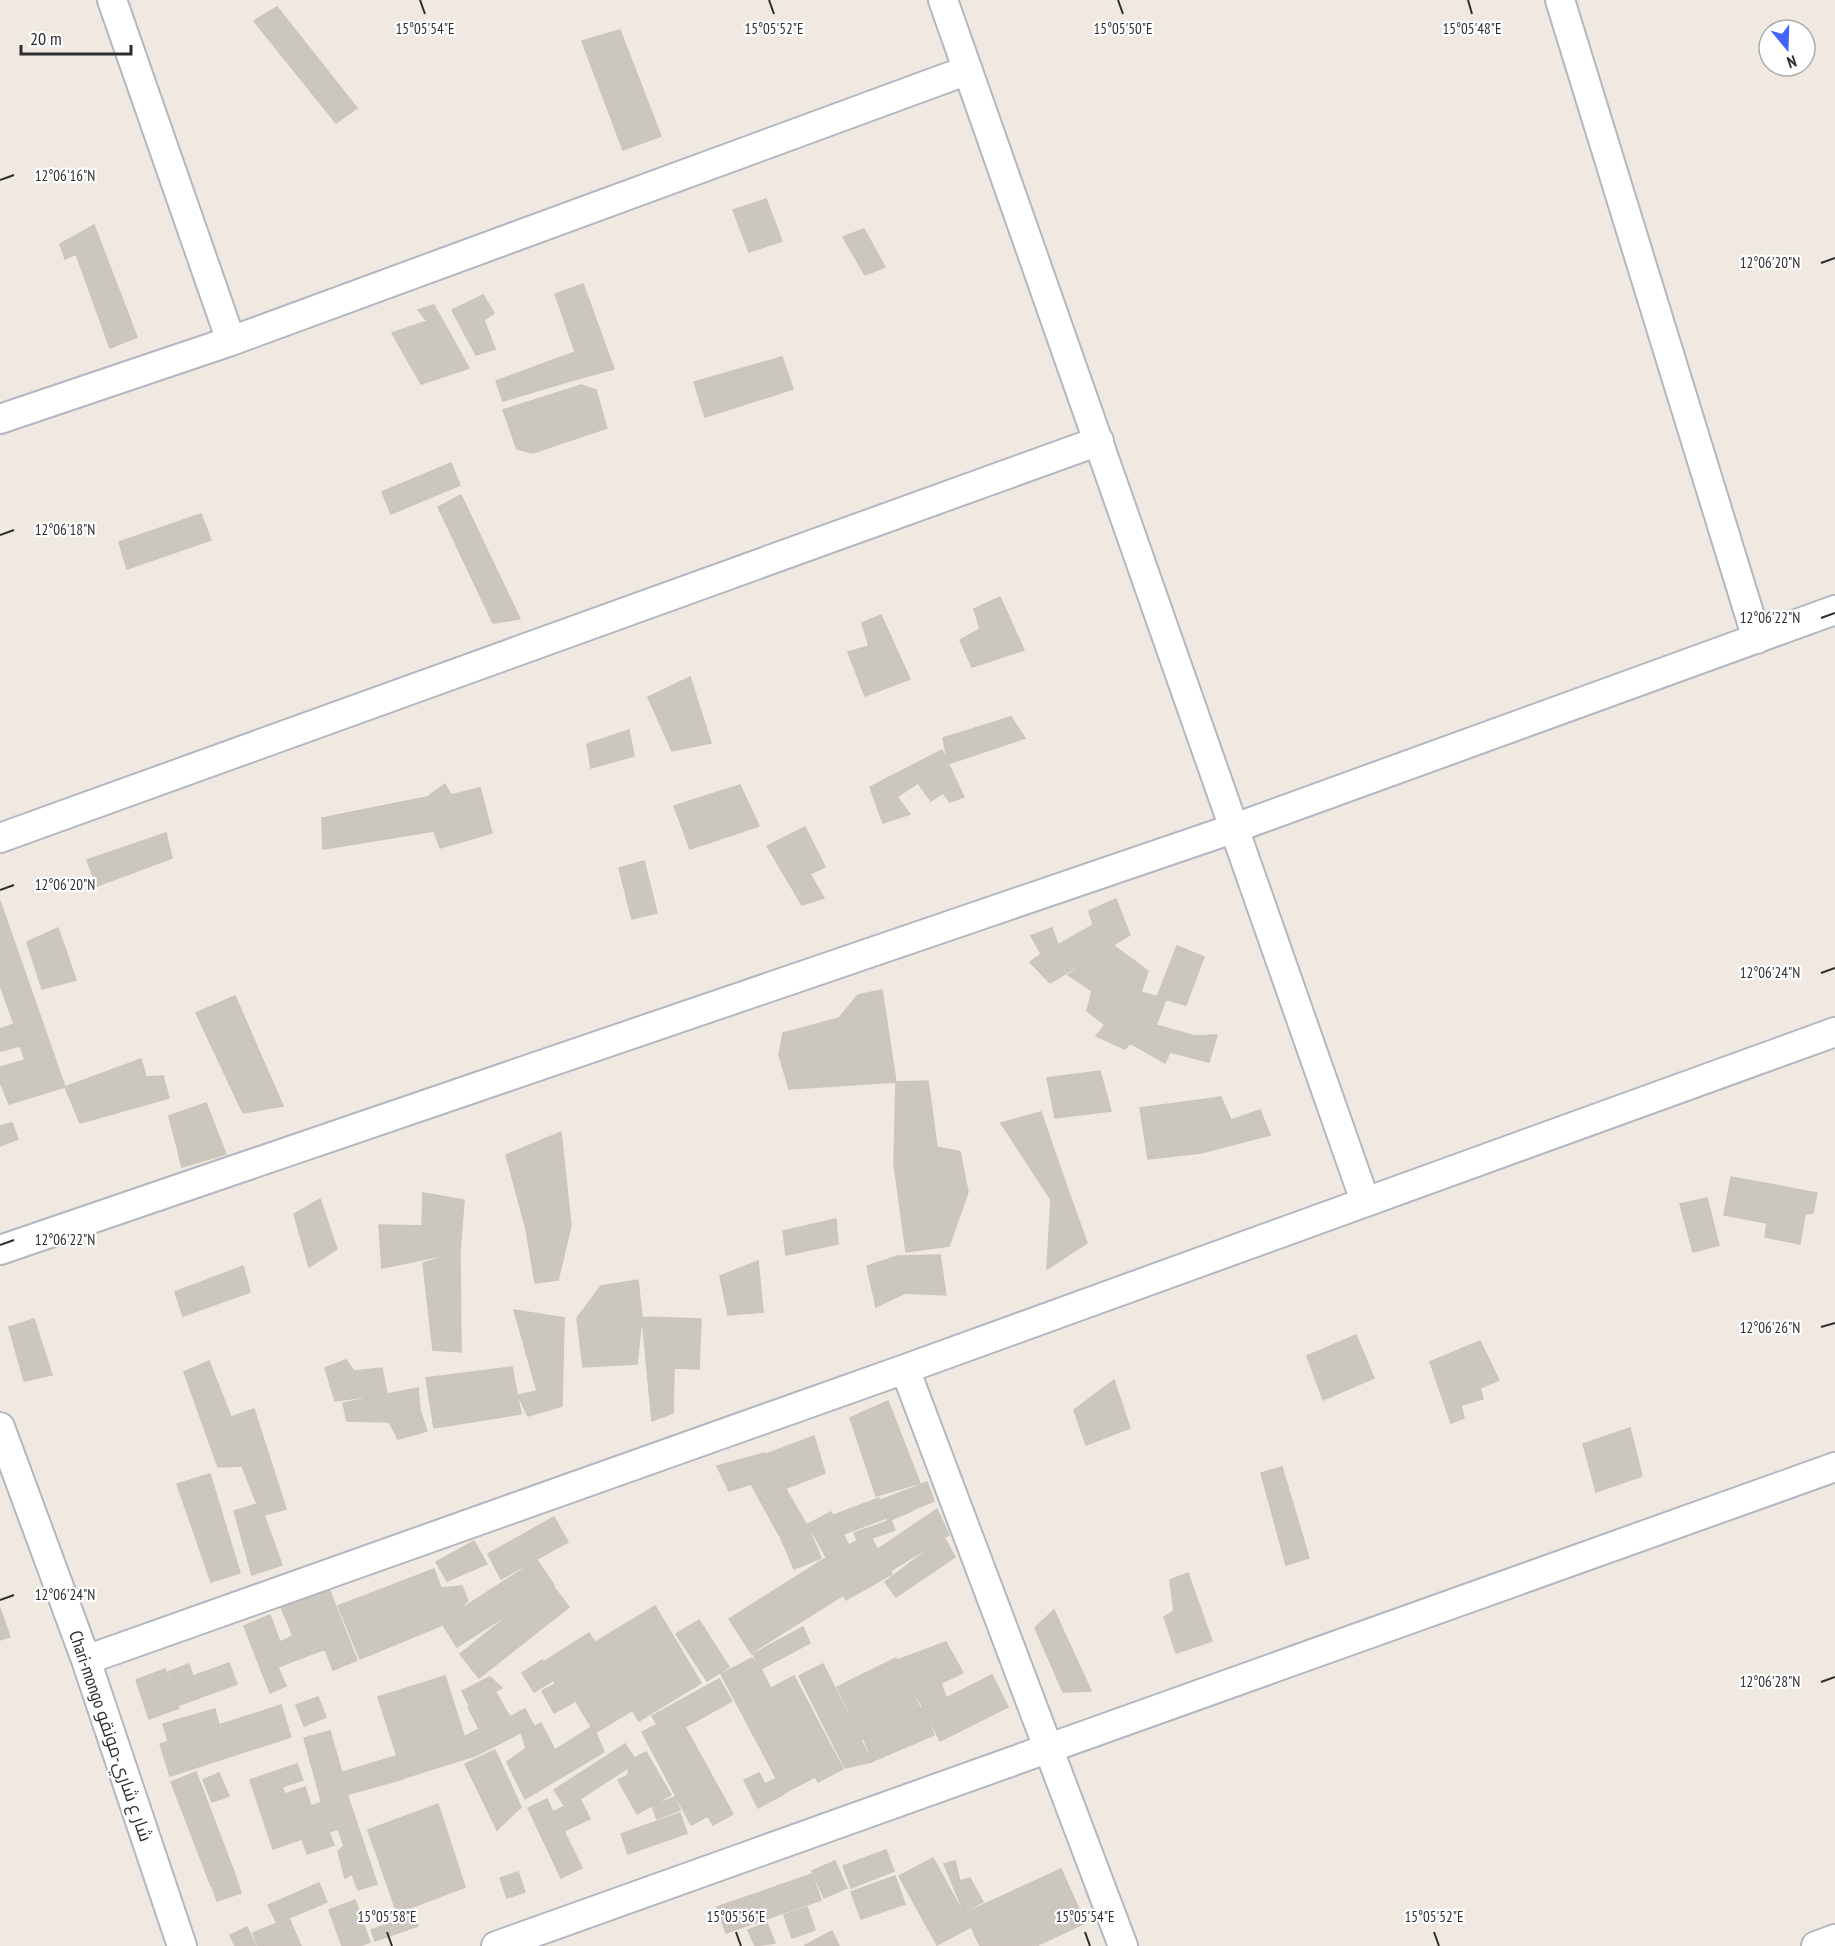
<svg xmlns="http://www.w3.org/2000/svg" width="1835" height="1946" viewBox="0 0 1835 1946" font-family="'PT Sans Narrow',Cairo,sans-serif">
	<style>
		.building { fill: #cbc7bf; stroke: #cbc5ba; stroke-width: 1.5 }
		.lines { fill: none; stroke-linecap: round; stroke-linejoin: round }
		.minor-casing { stroke: #b4b7c1; stroke-width: 32 }
		.minor { stroke: #fff; stroke-width: 28 }
		.ticks { fill: none; stroke: #2e2e2e; stroke-width: 2 }
		.labels { text-anchor: middle; dominant-baseline: central; stroke-width: 4.5; stroke-linejoin: round; paint-order: stroke }
		.street-label { font-size: 18px; fill: #2e2e2e; stroke: #fff }
		.ticks-label { font-size: 15px; text-anchor: middle; fill: #2e2e2e; stroke: #fff; stroke-width: 4.5; stroke-linejoin: round; paint-order: stroke }
	</style>
	<rect width="100%" height="100%" fill="#efe9e1"/>
	<!-- building -->
	<path class="building" d="M277,7l80,101 -21,15 -82,-102z
		M620,30l41,106 -38,14 -41,-109z
		M766,199l16,42 -33,11 -16,-42z
		M94,225l43,112 -27,11 -34,-94 -11,5 -5,-15z
		M864,229l21,38 -20,8 -22,-38z
		M583,284l31,85 -30,8 -29,-83z
		M483,295l11,18 -10,7 11,29 -19,6 -24,-45z
		M434,305l35,63 -48,16 -29,-51 35,-12 -9,-11z
		M575,352l9,25 -81,24 -7,-20z
		M782,357l11,32 -88,28 -11,-35z
		M581,385l15,5 11,38 -74,25 -16,-4 -14,-39z
		M451,463l9,22 -69,29 -9,-22z
		M461,495l59,124 -27,4 -55,-116z
		M201,514l10,26 -84,29 -8,-27z
		M1000,597l24,53 -52,17 -12,-27 20,-11 -6,-20z
		M881,615l29,64 -45,17 -17,-44 21,-6 -7,-23z
		M690,677l21,66 -39,8 -24,-54z
		M1011,717l14,21 -77,26 -5,-26z
		M629,730l5,26 -43,12 -4,-24z
		M942,750l22,47 -14,5 -7,-9 -12,8 -13,-18 -21,14 13,17 -27,9 -13,-36z
		M445,784l6,11 29,-7 12,45 -52,15 -6,-17 -111,18 -1,-31 105,-21z
		M740,785l19,41 -69,23 -16,-43z
		M805,827l20,40 -15,7 14,24 -22,7 -35,-59z
		M166,833l6,25 -75,28 -10,-26z
		M644,861l13,52 -25,6 -13,-51z
		M1116,899l14,36 -80,48 -20,-21 11,-8 -10,-18 21,-8 6,17 35,-20 -4,-14z
		M0,901l65,186 -56,17 -9,-22v-15l25,-7 -5,-14 -19,5 -1,-2v-20l14,-5 -14,-39z
		M58,928l18,52 -34,9 -15,-47z
		M1113,945l35,26 -7,21 25,7 -10,26 39,11 22,-1 -8,27 -39,-10 -5,11 -35,-20 -5,6 -29,-13 9,-11 -18,-14 5,-20 -24,-16z
		M1177,946l27,11 -18,48 -29,-8z
		M882,990l14,92 -107,7 -10,-34 4,-22 56,-15 19,-23z
		M235,996l48,110 -40,7 -47,-100z
		M141,1059l5,18 17,-1 6,22 -89,25 -15,-36z
		M1100,1071l11,40 -56,7 -8,-40z
		M928,1081l9,66 23,5 8,40 -19,54 -43,6 -12,-88 2,-82z
		M1221,1097l10,23 29,-10 10,25 -69,18 -53,6 -8,-51z
		M206,1103l20,51 -44,13 -13,-51z
		M1041,1112l29,84 -19,4 -50,-77z
		M12,1123l6,16 -18,7v-20z
		M561,1132l10,94 -13,54 -23,3 -9,-54 -20,-74z
		M1731,1177l86,16 -4,20 -8,1 -5,30 -35,-7 2,-14 -43,-8z
		M423,1193l41,7 -4,52 -78,16 -3,-43 43,1z
		M1070,1196l17,47 -40,26 4,-69z
		M1707,1198l12,47 -26,7 -13,-48z
		M320,1199l17,50 -28,18 -15,-53z
		M836,1219l2,25 -52,11 -3,-24z
		M460,1252l1,100 -28,-2 -10,-87z
		M940,1255l6,40 -41,-2 -7,-37z
		M898,1256l7,37 -29,14 -9,-41z
		M758,1261l5,51 -35,3 -8,-39z
		M243,1266l7,26 -67,24 -8,-24z
		M638,1280l4,37 -5,47 -54,3 -6,-49 24,-32z
		M514,1310l50,8 -2,88 -34,10 -10,-21 19,-4z
		M642,1317l59,2 -2,50 -25,-1 -1,45 -21,8z
		M34,1319l18,56 -28,6 -15,-54z
		M1356,1335l18,43 -51,22 -16,-44z
		M1480,1341l19,39 -19,8 3,11 -22,6 3,13 -13,5 -21,-61z
		M346,1360l8,11 28,-3 5,26 -52,7 -10,-33z
		M209,1361l22,56 23,-8 32,100 -22,6 18,50 -30,10 -18,-64 23,-7 -15,-38 -24,1 -34,-95z
		M512,1367l9,47 -87,14 -8,-50z
		M1114,1380l16,48 -44,17 -12,-35z
		M418,1388l2,22 7,21 -29,8 -9,-17 -42,-1 -4,-18z
		M888,1401l32,82 -44,13 -26,-78z
		M1630,1428l12,48 -46,16 -13,-48z
		M814,1436l11,37 -41,16 -20,-34z
		M765,1453l41,71 -27,11 -28,-51 -22,7 -12,-25z
		M1282,1467l27,91 -23,7 -25,-92z
		M210,1474l30,99 -29,9 -34,-98z
		M927,1482l7,19 -22,9 -7,-19z
		M904,1491l8,20 -24,10 -7,-21z
		M879,1498l7,20 -45,17 -7,-20z
		M937,1509l12,26 -62,38 -13,-21z
		M831,1512l19,35 -23,12 -19,-35z
		M554,1517l14,25 -67,37 -13,-25z
		M891,1520l4,10 -37,13 -4,-10z
		M807,1524l14,34 -27,11 -14,-33z
		M869,1534l23,40 -46,26 -23,-40z
		M944,1537l11,20 -59,40 -11,-15z
		M474,1541l13,23 -40,17 -11,-19z
		M824,1559l21,35 -94,59 -22,-34z
		M537,1560l17,25 -97,62 -16,-25z
		M434,1569l7,19 21,-2 6,15 -28,25 -80,33 -22,-53z
		M1188,1573l24,68 -36,12 -12,-36 10,-6 -4,-31z
		M550,1582l19,25 -90,71 -19,-24z
		M329,1589l28,71 -24,10 -8,-21 -47,18 8,19 -16,7 -26,-67 26,-11 10,27 13,-6 -12,-29z
		M655,1606l46,77 -62,38 -47,-77z
		M0,1608l10,29 -10,3z
		M1054,1610l37,81 -28,1 -28,-64z
		M699,1620l30,47 -22,14 -31,-47z
		M803,1627l7,16 -49,26 -8,-15z
		M589,1633l14,23 -46,30 -15,-23z
		M946,1642l17,31 -22,10 5,15 -22,11 -29,-48z
		M752,1658l9,11 54,108 -31,16 -63,-119z
		M896,1658l25,52 -59,29 -25,-52z
		M542,1660l12,20 -20,12 -12,-19z
		M600,1660l31,51 -36,22 -31,-51z
		M229,1663l8,21 -60,22 -8,-21z
		M189,1664l5,15 -21,7 -5,-14z
		M823,1664l49,98 -27,6 -46,-92z
		M165,1669l14,39 -30,11 -13,-39z
		M992,1675l16,32 -68,34 -16,-32z
		M445,1676l26,81 -67,21 -26,-81z
		M794,1676l49,93 -25,13 -49,-93z
		M490,1677l12,11 -33,17 -7,-14z
		M719,1679l13,22 -47,26 48,87 -20,11 -61,-109z
		M562,1680l12,22 -20,11 -12,-22z
		M496,1693l14,24 15,-8 9,17 -61,31 -11,-19 17,-9 -11,-22z
		M318,1697l8,20 -22,9 -8,-21z
		M281,1705l10,32 -121,39 -10,-32z
		M923,1707l11,28 -61,26 -11,-26z
		M215,1709l4,16 -51,16 -5,-17z
		M661,1722l49,93 -19,10 -49,-93z
		M541,1723l14,27 38,-24 11,26 -79,47 -18,-37 19,-14 -5,-15z
		M330,1731l18,63 -27,7 -17,-63z
		M625,1744l12,18 -71,46 -12,-18z
		M495,1750l26,57 -24,23 -32,-66z
		M646,1752l25,43 -34,19 -19,-34 10,-5 1,-14z
		M396,1756l7,23 -54,15 -6,-22z
		M297,1764l6,16 -21,7 3,7 20,-7 6,19 36,-12 30,90 -19,6 -6,-16 -7,4 -7,-27 6,-5 -6,-17 -9,3 5,13 -27,9 -5,-15 -29,10 -23,-69z
		M196,1772l40,105 -25,9 -40,-104z
		M219,1773l10,23 -17,6 -9,-22z
		M759,1773l6,11 12,-6 7,16 -26,14 -14,-28z
		M675,1797l5,13 -23,9 -5,-13z
		M547,1799l6,13 27,-13 10,20 -26,12 18,37 -21,10 -33,-70z
		M438,1804l27,83 -68,26 -29,-83z
		M680,1813l7,20 -59,21 -7,-20z
		M886,1850l8,21 -43,17 -8,-22z
		M933,1858l38,69 -34,18 -38,-69z
		M835,1861l12,27 -23,10 -12,-27z
		M955,1861l5,20 10,-3 13,24 -19,10 -20,-48z
		M1061,1869l24,54 -49,23h-56l-15,-33z
		M518,1872l7,20 -18,6 -7,-20z
		M812,1874l9,26 -95,33 -9,-26z
		M895,1876l10,28 -44,15 -10,-27z
		M236,1878l5,15 -24,8 -5,-15z
		M319,1883l8,19 -50,21 -9,-18z
		M355,1900l15,42 -11,4h-17l-13,-36z
		M807,1907l8,23 -23,8 -8,-23z
		M414,1915l4,11 -43,15 -4,-11z
		M289,1918l12,28h-43l-5,-13z
		M767,1923l8,20 -20,3 -7,-16z
		M247,1927l9,19h-21l-5,-11z
		M832,1931l7,15h-35z"/>
	<g class="lines">
		<!-- minor casing -->
		<g class="minor-casing">
			<path id="minor" d="M112,0l119,341
				M943,0c141,400 279,801 422,1201
				M1560,0l197,639
				M0,419l231,-78 737,-271
				M0,838l1099,-397
				M0,1250l1232,-421 603,-219
				M905,1369l218,577
				M0,1427l86,233 96,286
				M86,1660l819,-291 930,-337
				M496,1946l1339,-479
				M1816,1946l19,-7"/>
		</g>
		<!-- minor -->
		<use href="#minor" class="minor"/>
	</g>
	<!-- ticks -->
	<path class="ticks" d="M420,0l5,14M769,0l5,14M1118,0l5,14M1468,0l4,14M0,180l14,-5M1821,263l14,-5M0,535l14,-5M1821,618l14,-5M0,890l14,-5M1821,973l14,-5M0,1245l14,-5M1821,1327l14,-4M0,1600l14,-5M1821,1682l14,-5M387,1932l5,14M736,1932l5,14M1085,1932l5,14M1434,1932l5,14"/>
	<g class="labels">
		<!-- street labels -->
		<g class="street-label">
			<text transform="translate(111 1736) rotate(71)">Chari-mongo شار ع شاري-مونقو</text>
		</g>
	</g>
	<g class="ticks-label">
		<text x="425" y="34">15°05'54"E</text>
		<text x="774" y="34">15°05'52"E</text>
		<text x="1123" y="34">15°05'50"E</text>
		<text x="1472" y="34">15°05'48"E</text>
		<text x="65" y="181">12°06'16"N</text>
		<text x="1770" y="268">12°06'20"N</text>
		<text x="65" y="535">12°06'18"N</text>
		<text x="1770" y="623">12°06'22"N</text>
		<text x="65" y="890">12°06'20"N</text>
		<text x="1770" y="978">12°06'24"N</text>
		<text x="65" y="1245">12°06'22"N</text>
		<text x="1770" y="1333">12°06'26"N</text>
		<text x="65" y="1600">12°06'24"N</text>
		<text x="1770" y="1687">12°06'28"N</text>
		<text x="387" y="1922">15°05'58"E</text>
		<text x="736" y="1922">15°05'56"E</text>
		<text x="1085" y="1922">15°05'54"E</text>
		<text x="1434" y="1922">15°05'52"E</text>
	</g>
	<!-- north arrow -->
	<g transform="translate(1787 48) rotate(161)"><circle r="28" fill="#ffffff" stroke="#ababab" stroke-width="1.5"/>
	<path d="M0-4.5L10 22L0 15L-10 22Z" fill="#4264fb"/>
	<text y="-9" font-size="16" font-weight="bold" text-anchor="middle" fill="#2e2e2e">N</text>
	</g>
	<!-- scale -->
	<path d="M21 45v9h110v-9" fill="none" stroke="#2e2e2e" stroke-width="3"/>
	<text x="30" y="45" font-size="18" fill="#2e2e2e" stroke="#ffffff" stroke-width="4.5" paint-order="stroke">20 m</text>
</svg>
